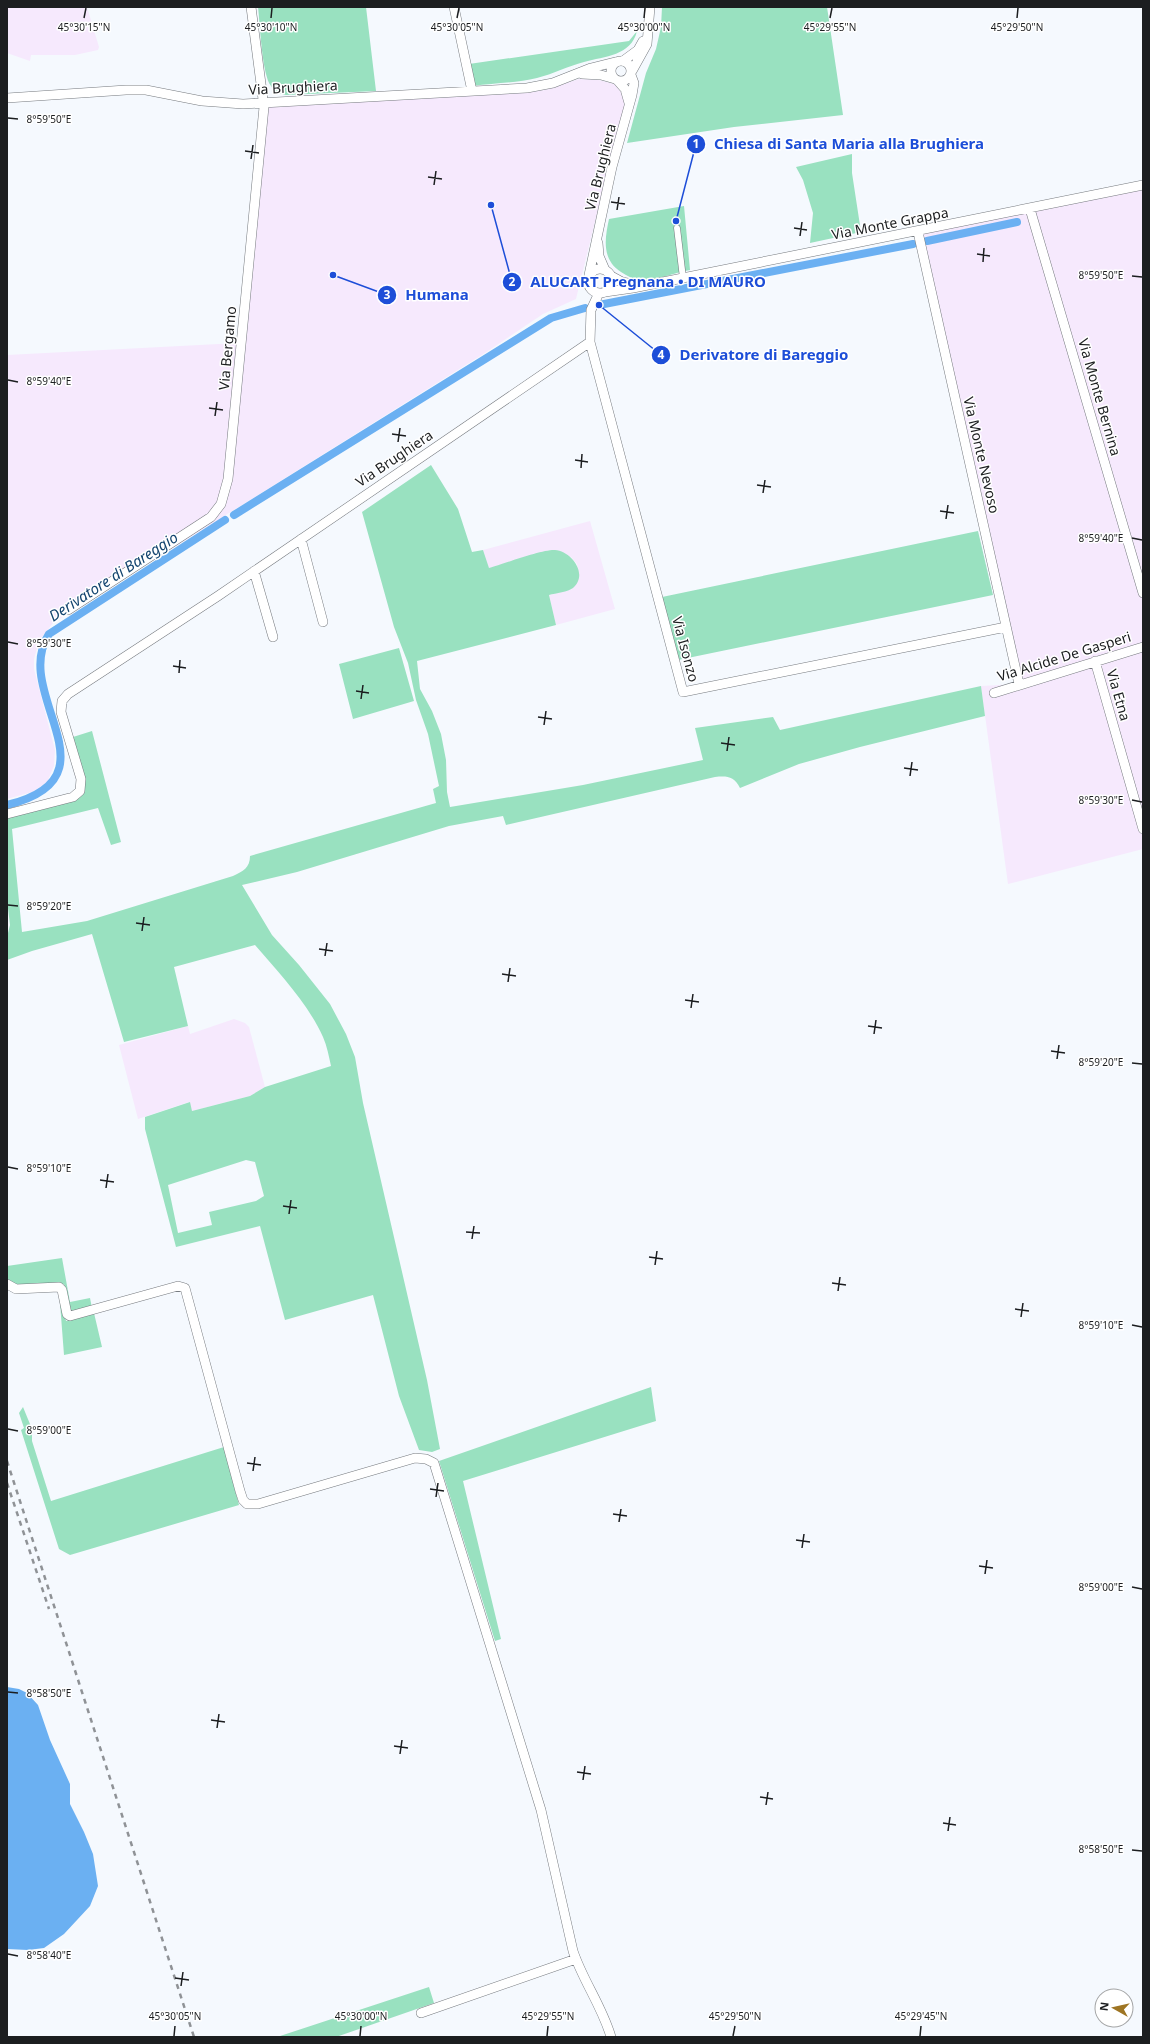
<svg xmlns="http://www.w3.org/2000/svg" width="1150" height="2044" viewBox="0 0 1150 2044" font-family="'Noto Sans',sans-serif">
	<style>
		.industrial { fill: #f6e9fd }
		.green { fill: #99e1c0; fill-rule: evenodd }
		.water { fill: #6bb0f2 }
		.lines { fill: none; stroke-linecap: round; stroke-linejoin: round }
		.canal { stroke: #6bb0f2; stroke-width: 8 }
		.pedestrian-casing { stroke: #767a7f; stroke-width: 7 }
		.minor-casing { stroke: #767a7f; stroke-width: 10 }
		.pedestrian { stroke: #fff; stroke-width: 6 }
		.minor { stroke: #fff; stroke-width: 9 }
		.rail { stroke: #8f9296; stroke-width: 2.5; stroke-dasharray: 5 5; stroke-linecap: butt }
		.ticks { fill: none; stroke: #1c1e20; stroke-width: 1.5 }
		.labels { text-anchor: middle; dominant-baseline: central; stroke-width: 3; stroke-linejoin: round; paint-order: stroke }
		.street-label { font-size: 14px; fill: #1c1e20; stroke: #fff }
		.water-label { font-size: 15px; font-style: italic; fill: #13446f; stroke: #fff }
		.ticks-label { font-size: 10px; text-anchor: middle; fill: #1c1e20; stroke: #fff; stroke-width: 3; stroke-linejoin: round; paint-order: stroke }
		.leader { fill: none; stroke: #1d4ed8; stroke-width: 1.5 }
		.callout-dot { fill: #1d4ed8; stroke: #fff; stroke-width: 1.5 }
		.mark-label { font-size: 12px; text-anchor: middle; font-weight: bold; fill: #fff }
		.callout-label { font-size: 15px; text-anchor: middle; font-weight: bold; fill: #1d4ed8; stroke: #fff; stroke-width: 3; stroke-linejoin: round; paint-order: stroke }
	</style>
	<rect width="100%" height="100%" fill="#f5f9fe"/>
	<!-- industrial -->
	<path class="industrial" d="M7,7h80l12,40 -1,3 -23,5h-44l-1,6 -23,-8z
		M579,79l20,1 15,4 9,10 3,11 -17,60 -33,134 -33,15 -58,39 -432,270 -14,18 -5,18v10l21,81 -1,16 -7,16 -7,5 -8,5 -25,7v-444l231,-12 22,-236 264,-14 21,-3z
		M1143,187v662l-135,35 -27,-198 37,-2 -97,-450z
		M590,521l25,88 -59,16 -7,-30 23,-6 6,-16 -1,-9 -6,-7 -20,-7 -62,19 -6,-19z
		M234,1019l11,4 4,4 16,60 -15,9 -58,15 -3,-9 -51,17 -19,-74 69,-19 2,8z"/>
	<!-- green -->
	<path class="green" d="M258,7h108l10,84 -90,4c-6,-1 -12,-3 -15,-9 -9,-11 -11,-62 -13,-79z
		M662,7h165l16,108 -109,12 -107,16 19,-70 10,-24 5,-22z
		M637,31c-6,25 -32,25 -53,31 -16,4 -31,12 -47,16 -20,5 -43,5 -64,8l-4,-22 160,-23z
		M852,154v19l9,59 -51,11 3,-30 -10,-33 -7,-13z
		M684,206l6,64c-16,3 -33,10 -49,10 -8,-1 -14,-4 -20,-8 -20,-13 -16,-34 -12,-53z
		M431,465l27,44 14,43 11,-2 6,18c14,-4 54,-19 66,-18 16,1 34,24 18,38 -5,4 -17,5 -24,7l7,30 -139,36 3,28 12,22 9,23 5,26 1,32 3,15 133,-22 120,-25 -8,-32 78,-11 7,13 201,-44 4,30 -125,31 -61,17 -59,24c-6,-12 -13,-12 -25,-11l-209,48 -3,-9 -54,10 -152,46 -55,13 30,50 27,30 31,39 16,30 9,23 8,46 64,277 13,69 -8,3 -13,-2 -20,-54 -26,-101 -88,25 -25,-94 -84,21 -31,-118v-12l45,-15 2,9 58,-15 15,-9 66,-21c-2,-9 -4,-20 -8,-29 -16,-35 -44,-64 -68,-92l-81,22 14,59 -64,16 -32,-108 -60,17 -25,9v-23l3,-12 -3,-25v-84l73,-21 -7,-58 19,-6 29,111 -10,3 -13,-37 -86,21 10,103 65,-11 146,-45c10,-5 17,-8 17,-20l186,-53 -3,-14 6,-3 -11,-52 -12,-34 -8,-37 -14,-36 -32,-115zM246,1160l9,2 9,34 -8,5 -47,11 3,13 -34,8 -10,-48z
		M978,531l15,64 -315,65 -16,-63z
		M399,648l15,53 -61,18 -14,-55z
		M62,1258l8,44 20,-4 2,10 -23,4 -5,-28c-12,0 -49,7 -56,-2 -2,-4 -1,-11 -1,-16z
		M59,1290l2,2 5,29 28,-8 8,34 -38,8z
		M651,1387l5,34 -193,60 38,158 -6,2 -56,-180z
		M23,1407l9,22v12l19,60 173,-54 15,58 -169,50 -11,-6 -38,-119 3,-2 -5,-15z
		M429,1987l5,16 -98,34h-59z"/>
	<!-- water -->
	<path class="water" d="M7,1687l12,2 8,4 11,12 12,35 20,44v20l14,28 9,22 5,32 -8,20 -26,28 -20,14 -16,2 -21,-1z"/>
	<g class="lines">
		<!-- canal -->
		<path class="canal" d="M927,241l90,-19
			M599,305l314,-61
			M234,515l317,-197 34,-10
			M7,805c115,-28 3,-111 42,-171l176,-114"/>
		<!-- pedestrian casing -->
		<g class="pedestrian-casing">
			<path id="pedestrian" d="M677,228l6,50"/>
		</g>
		<!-- minor casing -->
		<g class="minor-casing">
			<path id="minor" d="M454,7l18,84
				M611 71a10 10 0 1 1 20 0a10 10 0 1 1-20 0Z
				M623,61l15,-11 5,-9
				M632,71l15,-27 3,-37
				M582,74l19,1 14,4
				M618,81l7,8 4,14
				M7,98l119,-8h20l56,11 41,3 284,-16 26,-5 38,-15 24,-6
				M1030,209l113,384
				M918,232l101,452
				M598,243l1,13 6,14
				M588 281a12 12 0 1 1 24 0a12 12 0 1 1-24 0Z
				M589,275l23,-108 20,-72 2,-12 -3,-8
				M611,276l11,6 16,3
				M605,292l28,-4 510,-103
				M599,293l-8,17 -1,32 93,350 323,-65
				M301,539l22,83
				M254,571l19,66
				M68,610l143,-93 10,-13 7,-25 36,-372 -13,-100
				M1095,661l48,168
				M994,693l149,-46
				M7,814l66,-17 7,-6 1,-12 -20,-67 1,-11 6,-7 150,-98 372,-254
				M7,1284l9,5 43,-2 3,3 5,24 3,2 108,-30 7,2 55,203 3,9 4,4h11l157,-46 11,1 8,4 107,347 32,141c10,30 29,55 38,86
				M421,2013l155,-54"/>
		</g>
		<!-- pedestrian -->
		<use href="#pedestrian" class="pedestrian"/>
		<!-- minor -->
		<use href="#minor" class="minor"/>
		<!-- rail -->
		<path class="rail" d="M7,1461l187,576
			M7,1483l42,126"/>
	</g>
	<!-- ticks -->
	<path class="ticks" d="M84,18l2,-10M271,18l1,-10M457,18l2,-10M644,18l1,-10M830,18l2,-10M1017,18l1,-10M8,118l10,1M245,151l14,2M251,159l2,-14M428,177l14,2M434,185l2,-14M611,202l14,2M617,210l2,-13M794,228l13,2M800,236l2,-14M977,254l13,2M983,262l1,-14M1132,276l10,1M8,380l10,2M209,408l14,2M215,416l2,-14M392,434l14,2M398,442l2,-14M575,460l13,2M581,468l1,-14M757,485l14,2M763,493l2,-13M940,511l14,2M946,519l2,-14M1132,538l10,2M8,642l10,2M173,666l13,2M179,673l1,-13M356,691l13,2M361,699l2,-14M538,717l14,2M544,725l2,-14M721,743l14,2M727,751l2,-14M904,768l14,2M910,776l2,-14M1132,800l10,2M8,905l10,1M136,923l14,2M142,931l2,-14M319,949l14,2M325,956l2,-13M502,974l14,2M508,982l2,-14M685,1000l14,2M691,1008l2,-14M868,1026l14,2M874,1034l2,-14M1051,1051l14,2M1057,1059l2,-14M1132,1063l10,1M8,1167l10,2M100,1180l14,2M106,1188l2,-14M283,1206l14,2M289,1214l2,-14M466,1232l14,1M472,1239l2,-13M649,1257l14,2M655,1265l2,-14M832,1283l14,2M838,1291l2,-14M1015,1309l14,2M1021,1317l2,-14M1132,1325l10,2M8,1429l10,2M247,1463l14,2M253,1471l2,-14M430,1489l14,2M436,1497l2,-14M613,1514l14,2M619,1522l2,-13M796,1540l14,2M802,1548l2,-14M979,1566l14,2M985,1574l2,-14M1132,1587l10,2M8,1692l10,1M211,1720l14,2M217,1728l2,-14M394,1746l14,2M400,1754l2,-14M577,1772l14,2M583,1780l2,-14M760,1797l13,2M766,1805l2,-13M943,1823l13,2M948,1831l2,-14M1132,1850l10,1M8,1954l10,2M175,1978l14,2M181,1986l2,-14M174,2036l1,-10M360,2036l1,-10M547,2036l1,-10M733,2036l2,-10M920,2036l1,-10"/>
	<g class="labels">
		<!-- street labels -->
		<g class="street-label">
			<text transform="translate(293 87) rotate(-3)">Via Brughiera</text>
			<text transform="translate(600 167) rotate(-76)">Via Brughiera</text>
			<text transform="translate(890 223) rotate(-11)">Via Monte Grappa</text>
			<text transform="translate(227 348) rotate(-85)">Via Bergamo</text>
			<text transform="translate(1100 397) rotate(74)">Via Monte Bernina</text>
			<text transform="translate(982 455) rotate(77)">Via Monte Nevoso</text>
			<text transform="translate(394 458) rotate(-34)">Via Brughiera</text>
			<text transform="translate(686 649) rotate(75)">Via Isonzo</text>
			<text transform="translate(1064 656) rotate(-17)">Via Alcide De Gasperi</text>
			<text transform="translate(1119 695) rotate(74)">Via Etna</text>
		</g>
		<!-- water labels -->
		<g class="water-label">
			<text transform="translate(113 576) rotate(-33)">Derivatore di Bareggio</text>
		</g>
	</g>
	<g class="ticks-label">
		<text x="84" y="31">45°30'15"N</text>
		<text x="271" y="31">45°30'10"N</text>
		<text x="457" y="31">45°30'05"N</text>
		<text x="644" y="31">45°30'00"N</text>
		<text x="830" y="31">45°29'55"N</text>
		<text x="1017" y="31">45°29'50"N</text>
		<text x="49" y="123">8°59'50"E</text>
		<text x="1101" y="279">8°59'50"E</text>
		<text x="49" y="385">8°59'40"E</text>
		<text x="1101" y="542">8°59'40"E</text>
		<text x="49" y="647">8°59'30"E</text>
		<text x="1101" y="804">8°59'30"E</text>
		<text x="49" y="910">8°59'20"E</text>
		<text x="1101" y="1066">8°59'20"E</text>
		<text x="49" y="1172">8°59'10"E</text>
		<text x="1101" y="1329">8°59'10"E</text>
		<text x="49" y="1434">8°59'00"E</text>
		<text x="1101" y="1591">8°59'00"E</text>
		<text x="49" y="1697">8°58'50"E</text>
		<text x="1101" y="1853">8°58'50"E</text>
		<text x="49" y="1959">8°58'40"E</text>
		<text x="175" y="2020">45°30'05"N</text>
		<text x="361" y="2020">45°30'00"N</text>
		<text x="548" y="2020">45°29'55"N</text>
		<text x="735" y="2020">45°29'50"N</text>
		<text x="921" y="2020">45°29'45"N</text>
	</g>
	<!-- callouts -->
	<path class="leader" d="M676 221L696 144M491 205L512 282M333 275L387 295M599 305L661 355"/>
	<g class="callout-dot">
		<circle cx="676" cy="221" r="4"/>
		<circle cx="491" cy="205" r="4"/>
		<circle cx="333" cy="275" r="4"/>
		<circle cx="599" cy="305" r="4"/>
		<circle cx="696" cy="144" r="10"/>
		<circle cx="512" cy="282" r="10"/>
		<circle cx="387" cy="295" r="10"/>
		<circle cx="661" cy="355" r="10"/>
	</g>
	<g class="mark-label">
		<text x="696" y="148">1</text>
		<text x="512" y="286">2</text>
		<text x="387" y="299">3</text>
		<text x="661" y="359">4</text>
	</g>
	<g class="callout-label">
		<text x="849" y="149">Chiesa di Santa Maria alla Brughiera</text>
		<text x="648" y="287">ALUCART Pregnana • DI MAURO</text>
		<text x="437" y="300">Humana</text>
		<text x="764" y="360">Derivatore di Bareggio</text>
	</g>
	<!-- border -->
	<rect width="1150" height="2044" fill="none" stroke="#1c1e20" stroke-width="16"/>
	<!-- north arrow -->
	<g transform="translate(1114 2008) rotate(278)"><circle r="19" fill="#ffffff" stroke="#a4a5a6"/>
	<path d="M0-3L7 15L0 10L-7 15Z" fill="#9e7523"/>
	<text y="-6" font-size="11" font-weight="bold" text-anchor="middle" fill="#1c1e20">N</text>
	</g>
</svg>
